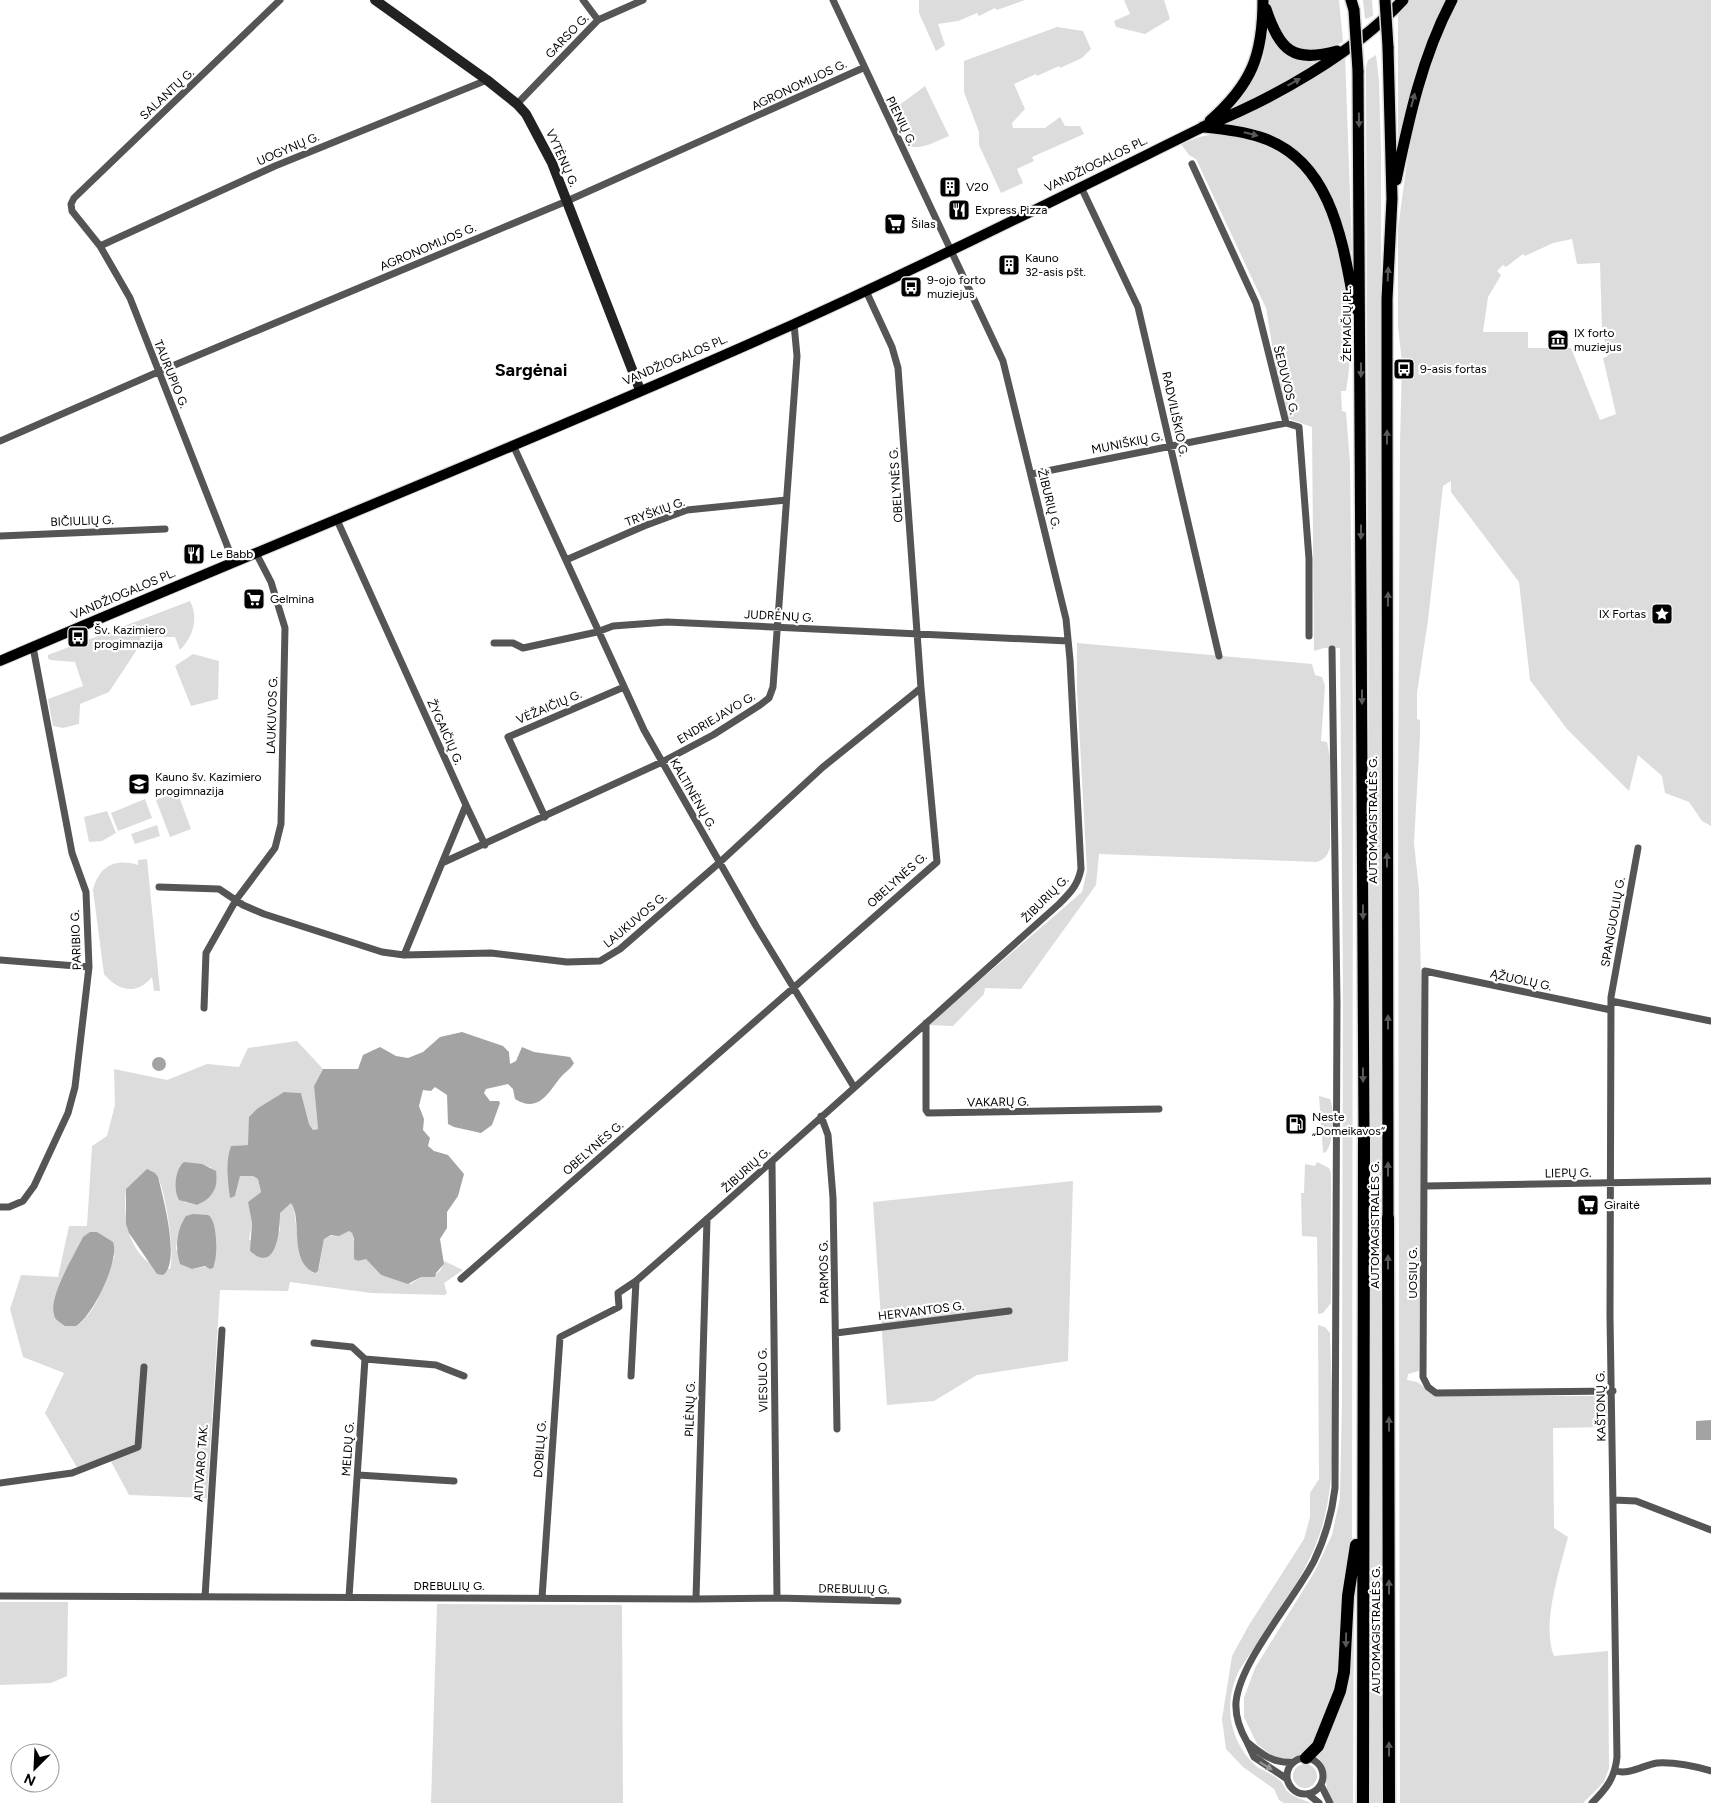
<svg xmlns="http://www.w3.org/2000/svg" width="1711" height="1803" viewBox="0 0 1711 1803" font-family="Figtree,sans-serif">
	<style>
		.green { fill: #dcdcdc; fill-rule: evenodd }
		.water { fill: #a3a3a3 }
		.lines { fill: none; stroke-linecap: round; stroke-linejoin: round }
		.primary-casing { stroke: #dbdbdb; stroke-width: 12 }
		.trunk-casing { stroke: #dbdbdb; stroke-width: 14 }
		.motorway-casing { stroke: #dbdbdb; stroke-width: 15 }
		.minor { stroke: #555; stroke-width: 7 }
		.secondary { stroke: #222; stroke-width: 10 }
		.primary { stroke: #000; stroke-width: 10 }
		.trunk { stroke: #000; stroke-width: 11 }
		.motorway { stroke: #000; stroke-width: 12 }
		.trunk-bridge-casing { stroke: #dbdbdb; stroke-width: 14; stroke-linecap: butt }
		.trunk-bridge { stroke: #000; stroke-width: 11 }
		.oneway { fill: #595959 }
		.oneway2 { fill: #999 }
		.labels { text-anchor: middle; dominant-baseline: central; stroke-width: 4.5; stroke-linejoin: round; paint-order: stroke }
		.street-label { font-size: 12px; fill: #000; stroke: #fff }
		.poi-label { font-size: 12px; fill: #000; stroke: #fff; text-anchor: start }
		.district-label { font-size: 18px; font-weight: bold; fill: #000; stroke: #fff }
	</style>
	<rect width="100%" height="100%" fill="#fff"/>
	<!-- green -->
	<path class="green" d="M919,0h106l-28,10 -2,-2 -16,8 -2,-3 -19,8 -20,3 7,21 -9,6 -17,-38z
		M1124,0h40l6,19 -25,15 -29,-7 -2,-6 16,-7z
		M1268,0h71l4,42 -22,9 -24,-1 -21,-20z
		M1363,0h9l1,16 -8,3z
		M1410,0h39c-25,48 -38,82 -48,135l-3,5v-129z
		M1457,0h254v826l-9,-5 -13,-19 -24,-9 -3,-17 -24,-21 -9,36 -62,-62 -37,-49 -11,-98 -68,-90v-11l-8,5 -15,134 -11,73v26l3,1v16l-6,107 5,47 4,177 -4,304 -11,3 -1,6 10,2 21,14h169l1,31 -55,1 1,100 14,9c-8,32 -27,88 -14,119l54,-5 1,117 -5,14 -21,21h-183l-2,-998 2,-361 2,-82 -4,-35v-99l11,-80 9,-39 24,-77zM1572,239l5,25 23,-1 2,66 6,27 -5,2 13,56 -16,6 -29,-72h-43v-16h-45l5,-35 13,-22 -4,-4 6,-6 3,2 17,-13 2,2 28,-13z
		M1057,27l26,4 8,18 -9,9 -22,10 -1,-2 -22,10 -1,-2 -22,10 11,25 -13,14 1,5h32l15,-11 5,9h15l4,8 -52,23 2,4 -17,8 6,14 -22,10 -22,-48v-13l-15,-40v-31z
		M1267,32c18,23 22,26 51,32l-90,50 20,-28 15,-26z
		M1345,55l7,196 -4,1 -42,-91 -80,-37z
		M1376,55l3,26 2,73 3,1649h-14l1,-559 -5,-1177 2,-7z
		M925,86l24,50c-11,4 -30,16 -41,9l-12,-34 2,-5z
		M1219,133c86,7 112,64 125,140 7,39 9,78 2,118h-5l1,20 4,1 4,51 3,255 -1,821 -13,140 -24,65 -8,8 -18,7 -14,-1 -18,-14 -13,-27v-19l11,-30 60,-97 17,-36 8,-37 2,-96 1,-418 -3,-336h-16l-10,3 -2,-224 -28,-10 -18,-109 -70,-149 -7,-4 -8,-11 18,-7z
		M190,601c9,17 3,36 -10,49l-5,-13h-34l-5,14 -27,41 -29,12 -1,20 -16,4 -10,-2 -5,-27 35,-13 -8,-24 -25,-2 -2,-2v-3z
		M1077,643l235,21 3,11 7,2 3,9 -4,55 6,1 3,15v91c-3,8 -5,11 -13,14l-218,-8 -3,31 -75,104 -36,-1 -1,6 -31,32 -25,-1 154,-133 5,-21 -10,-182z
		M193,654l26,7 -1,38 -27,7 -16,-40z
		M177,791l14,38 -21,8 -14,-37z
		M145,799l7,19 -34,13 -7,-18z
		M107,811l9,22 -14,8 -13,1 -5,-25z
		M157,825l3,11 -25,8 -4,-10z
		M147,859l13,132h-6l-2,-14c-15,18 -33,15 -48,-3l-11,-84c6,-24 22,-32 45,-25v-5z
		M297,1041l26,28 -9,17 4,43 -5,1 -4,-6 -8,-31 -17,-1 -26,16 -10,37 -17,1 4,50 5,-20 13,-1 5,4 3,13 -13,10 4,21 -3,17 31,-9v-21l11,-8 3,7 6,48 13,16 6,-5 5,-29c8,-5 15,-3 25,-8l3,2c3,9 2,18 6,28l8,-2 15,16 30,9 10,-7c11,0 21,-3 23,-16l19,9 -19,13 3,10 -2,2 -74,-2 -81,-11 -2,9 -68,-1 -13,208 -78,-3 -21,-39 -29,15 -34,-58 19,-40 -41,-16 -13,-48 11,-34 37,2 11,-51h18l5,-80 15,-10 8,-31 -1,-36 53,11 40,-16 32,3 9,-19zM184,1162l26,5 7,8c-1,17 -5,23 -20,30l-13,-3zM147,1170c4,2 10,5 12,10 7,16 16,72 11,89 -6,-1 -14,-2 -19,-5 -24,-16 -28,-50 -25,-75zM183,1221l33,19 -1,25 -23,4 -16,-20 2,-16zM115,1255c-9,23 -17,57 -39,71l-23,-12 3,-21z
		M1319,1096l11,3c5,11 4,46 -5,54l-2,-1z
		M1317,1162l12,6 2,5v130l-8,10 -5,1 -1,-77 -15,-1 -1,-43h3l1,-29 10,2z
		M1073,1181l-5,180 -91,14 -43,26 -47,4 -14,-203z
		M1318,1325l7,2 5,6c1,60 10,147 -11,203 -17,48 -52,91 -79,133 -17,33 -12,70 15,96 7,6 16,8 23,14 5,3 6,8 9,12 7,7 16,8 24,12h-27l-5,-3 -5,-11 -31,-22 -17,-18 -4,-30 10,-63 17,-31 55,-86 6,-22v-24l9,-14z
		M1354,1595l-1,208h-19c-3,-4 -7,-9 -7,-14 -3,-14 2,-23 -11,-33l15,-29z
		M0,1602h68l-1,74 -16,7 -51,2z
		M437,1604l185,1 1,198h-192z
		M1293 1776a12 12 0 1 1 24 0a12 12 0 1 1-24 0Z"/>
	<!-- water -->
	<path class="water" d="M462,1032l41,14 6,6 1,12 6,-3 6,-14 12,5 36,5 4,6c-3,6 -9,9 -14,15 -11,14 -22,36 -45,21l-2,-10 -5,-5 -22,5 -2,4 6,8h9l1,2 -8,22 -11,8 -27,-6 -6,-3 -1,-29 -12,-8 -4,4 -8,-1 -4,16 5,13 -1,11 7,8 -2,8 6,5 14,4 16,19 -6,22 -11,16v16l-7,11 4,25 -8,9 -1,4h-14l-13,7 -27,-9 -15,-16 -8,2 -4,-2v-20l-2,-6 -3,-2 -10,5 -8,-1 -7,4 -6,32 -3,2c-27,-11 -12,-54 -24,-70l-11,10c0,16 -3,62 -30,38l2,-28 -4,-21 13,-10 -3,-13 -5,-3h-13l-5,20 -5,2c-2,-17 -5,-35 1,-52l17,-1 1,-28 9,-9 26,-16 17,1 8,31 4,6 5,-1 -4,-43 9,-17h35l5,-14 17,-8 16,9 12,2 15,-6 17,-15z
		M152 1064a7 7 0 1 1 14 0a7 7 0 1 1-14 0Z
		M184,1162l18,2 14,7c3,17 -4,28 -19,34l-18,-5c-6,-10 -4,-31 5,-38z
		M147,1169l8,4 3,4c5,20 23,86 5,98l-6,-1 -28,-41 -3,-9v-35z
		M193,1214l15,1c10,5 10,44 5,53l-3,1 -5,-3 -13,3 -12,-5c-5,-17 -4,-33 6,-48z
		M90,1232h7l16,10c7,18 -20,74 -37,84h-11c-4,-3 -10,-6 -11,-11 -6,-18 21,-61 29,-78z
		M1711,1420v20h-15v-19z"/>
	<g class="lines">
		<!-- primary casing -->
		<g class="primary-casing">
			<path id="primary" d="M0,661c263,-113 530,-219 792,-336 139,-63 275,-131 411,-198"/>
		</g>
		<!-- trunk casing -->
		<g class="trunk-casing">
			<path id="trunk" d="M1351,0l3,10
				M1266,9c14,42 27,54 71,42
				M1388,47l4,152 -5,100v94l1,825
				M1358,71l6,1064
				M1210,121c42,-37 53,-66 53,-121
				M1205,126c68,-27 148,-72 198,-126
				M1203,127c19,2 39,4 57,10 73,23 83,108 95,172
				M1396,180c13,-62 26,-123 56,-180"/>
		</g>
		<!-- motorway casing -->
		<g class="motorway-casing">
			<path id="motorway" d="M1388,1218l1,585
				M1306,1758l12,-12 22,-55 4,-19 4,-76 8,-51
				M1363,1803l1,-668"/>
		</g>
		<!-- minor -->
		<path class="minor" d="M583,0l15,20
			M517,104l81,-84 45,-20
			M1192,164l64,139 30,120
			M1081,187l57,120 81,349
			M100,246l175,-80 212,-86
			M0,441l158,-69 409,-171 296,-133
			M513,445l131,285 112,196 98,161
			M1032,474l254,-51 13,4 10,132v77
			M337,520l129,285 -62,150
			M0,536l165,-7
			M566,560l78,-34 43,-16 99,-10
			M234,563l-104,-265 -30,-52 -28,-35 -1,-7 3,-6 206,-198
			M494,643h19l10,5 74,-16 16,-6 54,-4 401,19
			M466,805l19,40
			M545,817l-37,-80 116,-50
			M442,863l220,-101 51,-27 47,-30 9,-7 4,-11 24,-331 -3,-32
			M159,887l60,2 24,16 21,9 118,38 22,3 87,-2 76,9 33,-1 20,-12 99,-86 104,-96 98,-79
			M0,960l89,7
			M1611,1001l100,20
			M204,1008l2,-55 30,-53 39,-52 6,-24 4,-196 -14,-46 -15,-29
			M1611,1010l-186,-39 -2,406 5,10 8,6 177,-2
			M926,1023v87l2,3 231,-4
			M821,1116l7,19 5,63 4,231
			M772,1163l5,435
			M1425,1186l286,-5
			M0,1207h9l14,-6 11,-15 34,-73 7,-26 14,-120 -3,-75 -14,-39 -39,-206
			M461,1279l476,-417 -16,-174 -23,-320 -6,-21 -26,-56
			M836,1333l173,-22
			M314,1343l38,4 13,12 -16,238
			M365,1359l71,6 28,11
			M631,1376l5,-95
			M358,1475l96,6
			M0,1483l72,-10 66,-26 6,-80
			M1614,1500l22,1 75,29
			M0,1596l696,3 81,-1 121,3
			M205,1597l17,-267
			M542,1598l18,-261 59,-30 -1,-14 18,-12c143,-124 282,-251 423,-377 11,-11 19,-19 22,-35l-11,-209 -4,-41 -63,-258 -170,-361
			M696,1599l11,-380
			M1247,1742c-7,-12 -12,-25 -11,-40 4,-41 58,-102 78,-141 11,-23 18,-47 21,-73l2,-486 -5,-353
			M1287 1776a18 18 0 1 1 36 0a18 18 0 1 1-36 0Z
			M1616,1771c13,4 28,-6 41,-8 18,-1 37,3 54,8
			M1287,1779l-33,-22 -7,-15c14,12 27,22 46,20
			M1321,1785l9,18
			M1308,1794l11,9
			M1592,1803c14,-14 23,-25 25,-46l-7,-441 1,-319 27,-149"/>
		<!-- secondary -->
		<path class="secondary" d="M375,0l112,80 30,24 9,10 26,49 88,227"/>
		<!-- primary -->
		<use href="#primary" class="primary"/>
		<!-- trunk -->
		<use href="#trunk" class="trunk"/>
		<!-- motorway -->
		<use href="#motorway" class="motorway"/>
		<!-- trunk-bridge casing -->
		<g class="trunk-bridge-casing">
			<path id="trunk-bridge" d="M1385,0l3,47
				M1354,10l4,61"/>
		</g>
		<!-- trunk-bridge -->
		<use href="#trunk-bridge" class="trunk-bridge"/>
	</g>
	<!-- one-way arrows -->
	<defs><path id="oneway-solid" d="M-6-.8H1V-3.2L6.5 0L1 3.2V.8H-6Z" transform="scale(1.25)"/></defs>
	<g class="oneway">
		<use href="#oneway-solid" transform="translate(1294 82) rotate(-29)"/>
		<use href="#oneway-solid" transform="translate(1413 100) rotate(-75)"/>
		<use href="#oneway-solid" transform="translate(1359 120) rotate(89)"/>
		<use href="#oneway-solid" transform="translate(1251 134) rotate(14)"/>
		<use href="#oneway-solid" transform="translate(1388 274) rotate(-87)"/>
		<use href="#oneway-solid" transform="translate(1361 370) rotate(90)"/>
		<use href="#oneway-solid" transform="translate(1387 437) rotate(-90)"/>
		<use href="#oneway-solid" transform="translate(1361 532) rotate(90)"/>
		<use href="#oneway-solid" transform="translate(1388 599) rotate(-89)"/>
		<use href="#oneway-solid" transform="translate(1362 697) rotate(90)"/>
		<use href="#oneway-solid" transform="translate(1387 860) rotate(-90)"/>
		<use href="#oneway-solid" transform="translate(1363 912) rotate(90)"/>
		<use href="#oneway-solid" transform="translate(1388 1022) rotate(-90)"/>
		<use href="#oneway-solid" transform="translate(1363 1075) rotate(90)"/>
		<use href="#oneway-solid" transform="translate(1388 1169) rotate(-90)"/>
		<use href="#oneway-solid" transform="translate(1388 1262) rotate(-90)"/>
		<use href="#oneway-solid" transform="translate(1389 1424) rotate(-90)"/>
		<use href="#oneway-solid" transform="translate(1389 1587) rotate(-90)"/>
		<use href="#oneway-solid" transform="translate(1346 1640) rotate(91)"/>
		<use href="#oneway-solid" transform="translate(1389 1749) rotate(-90)"/>
	</g>
	<use class="oneway2" href="#oneway-solid" transform="translate(1266 1766) rotate(32)"/>
	<!-- icons -->
	<defs>
		<g id="building-square" transform="scale(1.125)"><rect x="-9" y="-9" width="18" height="18" rx="4" fill="#000" stroke="#fff"/><path d="M-4-6H4V6H1V3H-1V6H-4ZM-2.5-4.3h1.7v1.8h-1.7ZM.8-4.3h1.7v1.8H.8ZM-2.5-1h1.7V.8h-1.7ZM.8-1h1.7V.8H.8Z" fill="#fff"/></g>
		<g id="restaurant-square" transform="scale(1.125)"><rect x="-9" y="-9" width="18" height="18" rx="4" fill="#000" stroke="#fff"/><path d="M-5-6h1v4h1v-4h1v4h1v-4h1v5L-1.5 .5V6h-2V.5L-5-1ZM5-6V6H3V1.5H1.5Q1.5-4 5-6Z" fill="#fff"/></g>
		<g id="supermarket-square" transform="scale(1.125)"><rect x="-9" y="-9" width="18" height="18" rx="4" fill="#000" stroke="#fff"/><path d="M-6-5.5h2.5l.6 2H6L4.5 2H-2.5L-4.4-4H-6ZM-1.5 3.2a1.3 1.3 0 1 0 .1 0ZM3 3.2a1.3 1.3 0 1 0 .1 0Z" fill="#fff"/></g>
		<g id="bus-square" transform="scale(1.125)"><rect x="-9" y="-9" width="18" height="18" rx="4" fill="#000" stroke="#fff"/><path d="M-5-6H5V4H4V6H2V4H-2V6H-4V4H-5ZM-3.5-4V0h7V-4ZM-3.5 1.2v1.5H-2V1.2ZM2 1.2v1.5H3.5V1.2Z" fill="#fff"/></g>
		<g id="museum-square" transform="scale(1.125)"><rect x="-9" y="-9" width="18" height="18" rx="4" fill="#000" stroke="#fff"/><path d="M0-6L6-3V-2H-6V-3ZM-5-1h2V3h-2ZM-1-1h2V3h-2ZM3-1h2V3H3ZM-6 4H6V6H-6Z" fill="#fff"/></g>
		<g id="sight-square" transform="scale(1.125)"><rect x="-9" y="-9" width="18" height="18" rx="4" fill="#000" stroke="#fff"/><path d="M0-6L1.8-2.2L6-1.7L2.9 1.2L3.7 5.4L0 3.3L-3.7 5.4L-2.9 1.2L-6-1.7L-1.8-2.2Z" fill="#fff"/></g>
		<g id="school-square" transform="scale(1.125)"><rect x="-9" y="-9" width="18" height="18" rx="4" fill="#000" stroke="#fff"/><path d="M0-5L7-2L0 1L-7-2ZM-4 1L0 2.5L4 1V4Q0 6-4 4Z" fill="#fff"/></g>
		<g id="fuel-square" transform="scale(1.125)"><rect x="-9" y="-9" width="18" height="18" rx="4" fill="#000" stroke="#fff"/><path d="M-5.5-6h7V0h2V4h1.3V-2.5L3-4.5l.8-.8L6-3V5H2.5V1h-1V6h-7ZM-4.2-4.7v3.2H.2V-4.7Z" fill="#fff"/></g>
	</defs>
	<g fill-rule="evenodd">
		<use href="#building-square" x="950" y="187"/>
		<use href="#restaurant-square" x="959" y="210"/>
		<use href="#supermarket-square" x="895" y="224"/>
		<use href="#building-square" x="1009" y="265"/>
		<use href="#bus-square" x="911" y="287"/>
		<use href="#museum-square" x="1558" y="340"/>
		<use href="#bus-square" x="1404" y="369"/>
		<use href="#restaurant-square" x="194" y="554"/>
		<use href="#supermarket-square" x="254" y="599"/>
		<use href="#sight-square" x="1662" y="614"/>
		<use href="#bus-square" x="78" y="637"/>
		<use href="#school-square" x="139" y="784"/>
		<use href="#fuel-square" x="1296" y="1124"/>
		<use href="#supermarket-square" x="1588" y="1205"/>
	</g>
	<g class="labels">
		<!-- street labels -->
		<g class="street-label">
			<text transform="translate(567 36) rotate(-46)">GARSO G.</text>
			<text transform="translate(799 85) rotate(-25)">AGRONOMIJOS G.</text>
			<text transform="translate(167 94) rotate(-43)">SALANTŲ G.</text>
			<text transform="translate(901 121) rotate(64)">PIENIŲ G.</text>
			<text transform="translate(288 149) rotate(-23)">UOGYNŲ G.</text>
			<text transform="translate(562 158) rotate(66)">VYTĖNŲ G.</text>
			<text transform="translate(1096 164) rotate(-26)">VANDŽIOGALOS PL.</text>
			<text transform="translate(428 247) rotate(-23)">AGRONOMIJOS G.</text>
			<text transform="translate(1347 324) rotate(-90)">ŽEMAIČIŲ PL.</text>
			<text transform="translate(675 360) rotate(-23)">VANDŽIOGALOS PL.</text>
			<text transform="translate(171 374) rotate(68)">TAURUPIO G.</text>
			<text transform="translate(1286 380) rotate(76)">ŠEDUVOS G.</text>
			<text transform="translate(1175 414) rotate(78)">RADVILIŠKIO G.</text>
			<text transform="translate(1127 443) rotate(-11)">MUNIŠKIŲ G.</text>
			<text transform="translate(896 485) rotate(-94)">OBELYNĖS G.</text>
			<text transform="translate(1049 499) rotate(76)">ŽIBURIŲ G.</text>
			<text transform="translate(655 512) rotate(-20)">TRYŠKIŲ G.</text>
			<text transform="translate(82 521) rotate(-2)">BIČIULIŲ G.</text>
			<text transform="translate(123 594) rotate(-23)">VANDŽIOGALOS PL.</text>
			<text transform="translate(779 616) rotate(3)">JUDRĖNŲ G.</text>
			<text transform="translate(549 707) rotate(-23)">VĖŽAIČIŲ G.</text>
			<text transform="translate(272 715) rotate(-88)">LAUKUVOS G.</text>
			<text transform="translate(716 718) rotate(-31)">ENDRIEJAVO G.</text>
			<text transform="translate(445 732) rotate(66)">ŽYGAIČIŲ G.</text>
			<text transform="translate(693 794) rotate(60)">KALTINĖNŲ G.</text>
			<text transform="translate(1373 820) rotate(-90)">AUTOMAGISTRALĖS G.</text>
			<text transform="translate(897 880) rotate(-42)">OBELYNĖS G.</text>
			<text transform="translate(1045 899) rotate(-45)">ŽIBURIŲ G.</text>
			<text transform="translate(635 920) rotate(-40)">LAUKUVOS G.</text>
			<text transform="translate(1613 922) rotate(-80)">SPANGUOLIŲ G.</text>
			<text transform="translate(76 940) rotate(-92)">PARIBIO G.</text>
			<text transform="translate(1521 980) rotate(12)">ĄŽUOLŲ G.</text>
			<text transform="translate(998 1102) rotate(-1)">VAKARŲ G.</text>
			<text transform="translate(593 1148) rotate(-41)">OBELYNĖS G.</text>
			<text transform="translate(746 1170) rotate(-42)">ŽIBURIŲ G.</text>
			<text transform="translate(1568 1173) rotate(-1)">LIEPŲ G.</text>
			<text transform="translate(1375 1225) rotate(-90)">AUTOMAGISTRALĖS G.</text>
			<text transform="translate(824 1272) rotate(-91)">PARMOS G.</text>
			<text transform="translate(1413 1273) rotate(-90)">UOSIŲ G.</text>
			<text transform="translate(921 1311) rotate(-7)">HERVANTOS G.</text>
			<text transform="translate(763 1380) rotate(-91)">VIESULO G.</text>
			<text transform="translate(1601 1406) rotate(-91)">KAŠTONŲ G.</text>
			<text transform="translate(690 1409) rotate(-88)">PILĖNŲ G.</text>
			<text transform="translate(348 1449) rotate(-86)">MELDŲ G.</text>
			<text transform="translate(540 1449) rotate(-86)">DOBILŲ G.</text>
			<text transform="translate(201 1463) rotate(-86)">AITVARO TAK.</text>
			<text x="449" y="1586">DREBULIŲ G.</text>
			<text transform="translate(854 1589) rotate(1)">DREBULIŲ G.</text>
			<text transform="translate(1376 1630) rotate(-90)">AUTOMAGISTRALĖS G.</text>
		</g>
		<!-- poi labels -->
		<g class="poi-label">
			<text x="966" y="187">V20</text>
			<text x="975" y="210">Express Pizza</text>
			<text x="911" y="224">Šilas</text>
			<text x="1025" y="258">Kauno<tspan x="1025" dy="14">32-asis pšt.</tspan></text>
			<text x="927" y="280">9-ojo forto<tspan x="927" dy="14">muziejus</tspan></text>
			<text x="1574" y="333">IX forto<tspan x="1574" dy="14">muziejus</tspan></text>
			<text x="1420" y="369">9-asis fortas</text>
			<text x="210" y="554">Le Babb</text>
			<text x="270" y="599">Gelmina</text>
			<text x="1646" y="614" text-anchor="end">IX Fortas</text>
			<text x="94" y="630">Šv. Kazimiero<tspan x="94" dy="14">progimnazija</tspan></text>
			<text x="155" y="777">Kauno šv. Kazimiero<tspan x="155" dy="14">progimnazija</tspan></text>
			<text x="1312" y="1117">Neste<tspan x="1312" dy="14">„Domeikavos“</tspan></text>
			<text x="1604" y="1205">Giraitė</text>
		</g>
		<!-- district labels -->
		<g class="district-label">
			<text x="531" y="370">Sargėnai</text>
		</g>
	</g>
	<!-- north arrow -->
	<g transform="translate(35 1768) rotate(204)"><circle r="24" fill="#ffffff" stroke="#999999"/>
	<path d="M0-4L9 19L0 12L-9 19Z" fill="#000000"/>
	<text y="-8" font-size="14" font-weight="bold" text-anchor="middle" fill="#000000">N</text>
	</g>
</svg>
